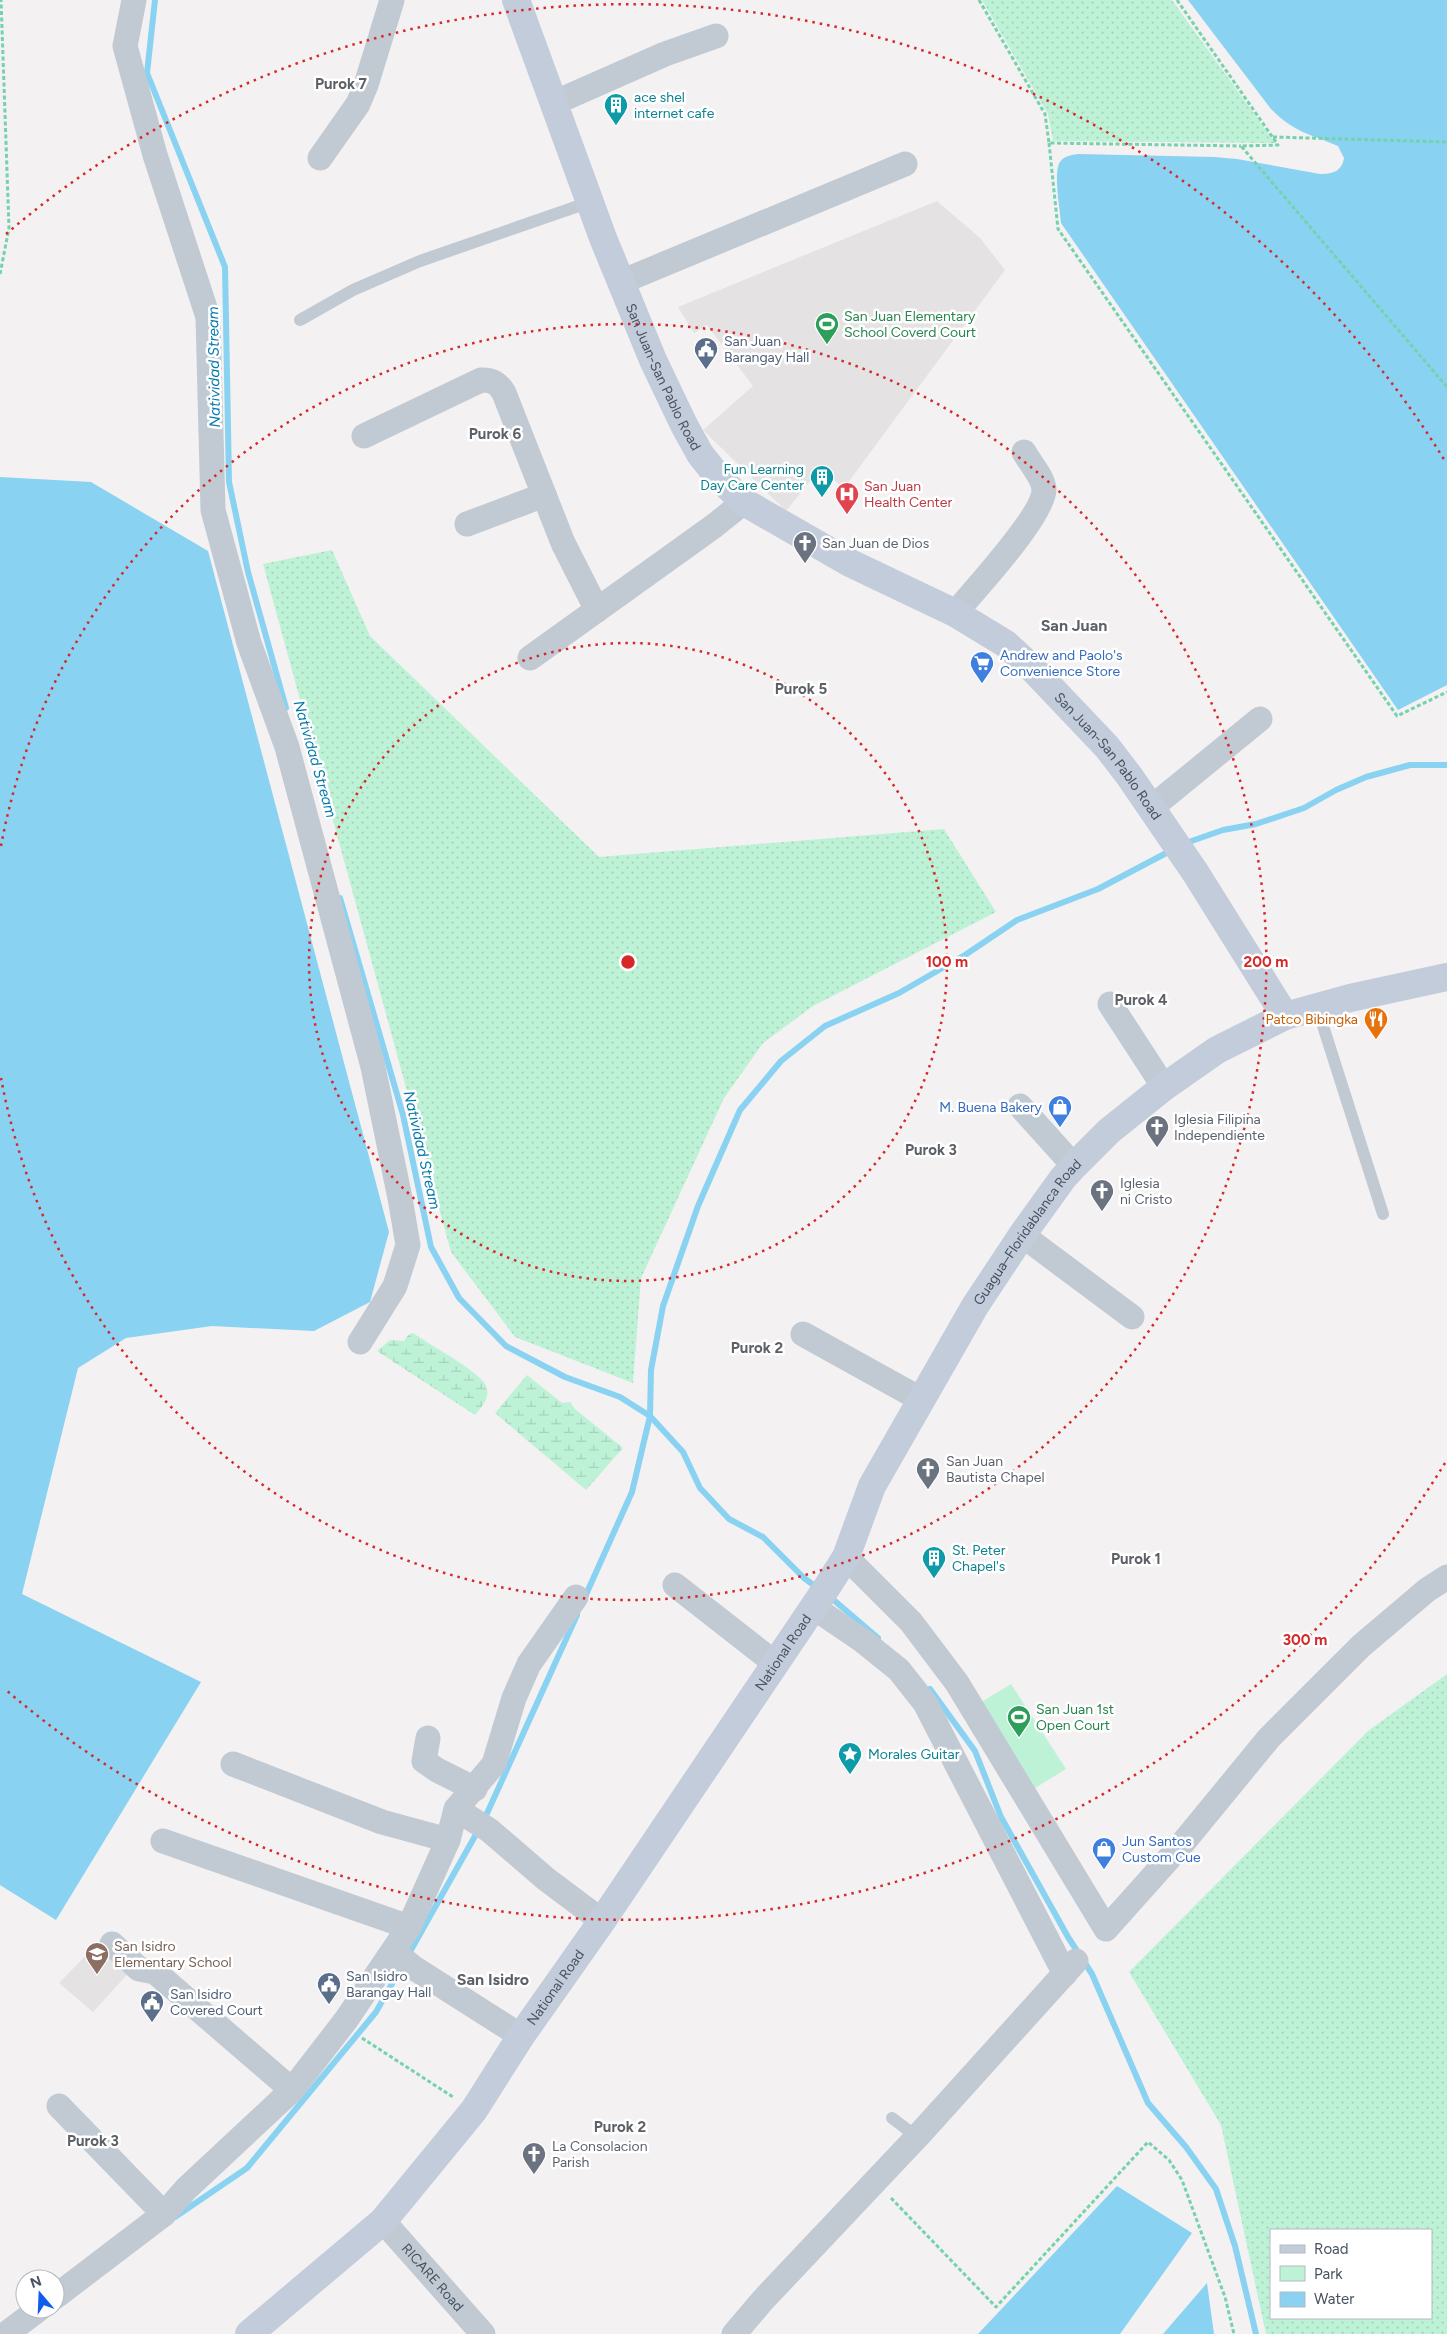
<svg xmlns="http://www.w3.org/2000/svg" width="1447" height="2334" viewBox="0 0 1447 2334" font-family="Figtree,sans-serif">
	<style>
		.education { fill: #e4e2e3 }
		.green { fill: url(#green-dots); fill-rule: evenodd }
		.wetland { fill: url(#wetland-marsh) }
		.pitch { fill: #bef2d7 }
		.water { fill: #89d2f1 }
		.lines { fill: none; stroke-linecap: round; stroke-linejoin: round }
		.stream { stroke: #89d2f1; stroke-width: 6 }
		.path { stroke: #74d2ac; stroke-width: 3; stroke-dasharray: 4 2.5; stroke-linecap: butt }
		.lane { stroke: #c1cad3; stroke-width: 12 }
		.street { stroke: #c1cad3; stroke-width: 25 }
		.secondary { stroke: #c3ccda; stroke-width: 28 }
		.ring { fill: none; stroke: #d62828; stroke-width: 2.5; stroke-dasharray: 2.5 5 }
		.labels { text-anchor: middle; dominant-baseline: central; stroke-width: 5; stroke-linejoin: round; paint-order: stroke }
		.culture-label { font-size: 14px; fill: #0d838f; stroke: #fff; text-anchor: start }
		.leisure-label { font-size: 14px; fill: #27864d; stroke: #fff; text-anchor: start }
		.service-label { font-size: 14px; fill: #4e5e75; stroke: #fff; text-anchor: start }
		.street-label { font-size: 14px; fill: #475260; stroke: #fff }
		.health-label { font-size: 14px; fill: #be3a42; stroke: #fff; text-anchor: start }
		.worship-label { font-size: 14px; fill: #5b616d; stroke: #fff; text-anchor: start }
		.shop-label { font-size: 14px; fill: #366cbe; stroke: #fff; text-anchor: start }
		.food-label { font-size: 14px; fill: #c56008; stroke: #fff; text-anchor: end }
		.education-label { font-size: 14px; fill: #785e54; stroke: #fff; text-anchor: start }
		.neighbourhood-label { font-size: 15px; font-weight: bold; fill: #5d6066; stroke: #fff }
		.water-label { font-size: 15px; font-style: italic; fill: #067aad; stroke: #fff }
		.quarter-label { font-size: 16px; font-weight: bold; fill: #5d6066; stroke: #fff }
		.centre { fill: #d62828; stroke: #fff; stroke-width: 2.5 }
		.ring-label { font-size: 15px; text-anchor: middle; font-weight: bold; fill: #d62828; stroke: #fff; stroke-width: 5; stroke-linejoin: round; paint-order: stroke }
	</style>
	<defs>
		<pattern id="green-dots" width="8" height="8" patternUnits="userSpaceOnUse" patternTransform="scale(1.25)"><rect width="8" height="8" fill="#bef2d7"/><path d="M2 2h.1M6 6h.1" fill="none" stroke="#a5d1bb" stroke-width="1.8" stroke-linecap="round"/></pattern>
		<pattern id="wetland-marsh" width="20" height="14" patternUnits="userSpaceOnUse" patternTransform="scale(1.25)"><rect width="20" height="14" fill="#bef2d7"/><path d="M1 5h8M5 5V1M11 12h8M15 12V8" fill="none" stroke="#a5d1bb"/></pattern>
	</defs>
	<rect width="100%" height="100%" fill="#f3f1f1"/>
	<!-- education -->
	<path class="education" d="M937,201l43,37 25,32 -161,218 -24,-19 -34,42 -83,-81 50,-44 -46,-61 -13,8 -16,-26z
		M103,1938l31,29 -41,45 -34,-29z"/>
	<!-- green -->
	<path class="green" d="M982,0h190l103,143 -222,-2 -5,-27z
		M332,550l38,86 229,221 345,-28 52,83 -183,94 -50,37 -39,55 -83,180 -8,105 -118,-46 -64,-85 -188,-688z
		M1447,1674v660h-181l-45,-209 -92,-153 239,-241zM1431,2230v88h-160v-88z"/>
	<!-- wetland -->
	<path class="wetland" d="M413,1333c23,16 49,28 70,48 10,13 1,23 -8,34l-98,-64 13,-11 14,1 4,-6z
		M527,1375l35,28 8,-1 5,7 48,39 -37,42 -91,-77z"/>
	<!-- pitch -->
	<path class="pitch" d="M1011,1684l55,85 -39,24 -54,-86z"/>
	<!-- water -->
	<path class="water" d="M1188,0h259v685l-49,25 -337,-487c-1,-13 -8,-51 -1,-61 4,-6 11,-7 18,-8l136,3 23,2 83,15c13,0 22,-3 24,-16l-6,-12c-30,-13 -43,-13 -67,-37z
		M0,477l91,5 117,69 181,681 -19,70 -56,29 -102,-5 -86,12 -48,30 -56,226 179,88 -145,238 -56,-35z
		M1117,2186l75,47 -72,101h-142z
		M1207,2283l7,51h-51z"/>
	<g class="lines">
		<!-- stream -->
		<path class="stream" d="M155,0l-8,73 78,194 4,215 19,90 38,136
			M1183,844l40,-14 33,-6 48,-16 32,-18 30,-13 44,-12h37
			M340,898l63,217 28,132 28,51 47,48 59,31 55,20 30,19 33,36 17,36 29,31 34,18 41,41 15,11
			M829,1596l49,42
			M584,1599l48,-107 18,-76 1,-46 12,-64 35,-100 42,-96 41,-49 44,-35 74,-33 66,-38 52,-35 81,-31 74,-39
			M930,1689l45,62 26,66 67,120 24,37 56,129 38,44 30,42 19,57 21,88
			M484,1820l93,-205
			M407,1957l72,-128
			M175,2217l72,-49 129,-156 26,-46"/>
		<!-- path -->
		<path class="path" d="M979,0l66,114 4,29 192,3
			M1177,0l101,145 -37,1 206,241
			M1273,137l174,5
			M1049,143l9,86 339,487 50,-24
			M0,274l9,-46 -8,-228
			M362,2038l91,59
			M891,2198l105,109 152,-165 21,18 13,20 43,117 9,37"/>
		<!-- lane -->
		<path class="lane" d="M300,320l53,-30 67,-29 170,-59
			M1317,1007l66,207
			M892,2118l25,19"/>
		<!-- street -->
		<g class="street">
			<path d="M134,0l-9,46 30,109 53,162 5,193 36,133 38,104 86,320 27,131 8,47 -13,41 -35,56"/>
			<path d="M554,103l111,-49 51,-18"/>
			<path d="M320,158l38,-54 8,-19 26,-85"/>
			<path d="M621,282l284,-118"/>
			<path d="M364,436l117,-56c12,0 17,3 23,13l59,150 34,67"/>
			<path d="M467,524l77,-29"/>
			<path d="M955,613c18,-21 90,-99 89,-124 -1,-12 -14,-26 -20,-37"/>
			<path d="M530,658l184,-132 30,-24"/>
			<path d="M1151,808l109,-89"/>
			<path d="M1110,1004l54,83"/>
			<path d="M1020,1106l54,60"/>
			<path d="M1022,1235l110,82"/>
			<path d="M803,1334l119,66"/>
			<path d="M846,1557l65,65 46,61 149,246 76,-85 87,-106 92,-92 66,-56 20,-13"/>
			<path d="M675,1585l101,79"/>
			<path d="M813,1607l50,34 36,29 26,33 140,271"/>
			<path d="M428,1738l-4,23 13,9 38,19"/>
			<path d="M233,1764l149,58 66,18"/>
			<path d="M456,1809l33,21 57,49 56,42"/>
			<path d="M163,1841l246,86"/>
			<path d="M112,1944l27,25 16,3 137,118"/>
			<path d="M394,1952l20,16 107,68"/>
			<path d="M59,2106l105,108"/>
			<path id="s1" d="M383,2221l100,113"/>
			<path d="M55,2297l109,-83 22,-25 106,-99 54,-70 63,-93 39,-87 8,-31 38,-45 20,-66 15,-34 47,-67"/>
			<path d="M6,2334l33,-25"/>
			<path d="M734,2334l29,-34 154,-163 159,-176"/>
		</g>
		<!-- secondary -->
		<g class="secondary">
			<path id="s2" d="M516,0l87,238 50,122 31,65 16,29 19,24 25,24 106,61 105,50 51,31 25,23 76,80 23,30 65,95 90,144"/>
			<path id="s3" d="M249,2334l134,-113 91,-111 47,-74 81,-115 225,-334 19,-30 26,-71 103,-180 47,-71 41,-57 11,-12 35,-35 55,-44 53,-37 68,-34 65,-18 97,-21"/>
		</g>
	</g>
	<!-- distance rings -->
	<g class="ring">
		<circle cx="628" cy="962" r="319"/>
		<path d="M1 846A638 638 0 1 1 1 1078"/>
		<path d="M1445 1463A958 958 0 0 1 6 1690M6 234A958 958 0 0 1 1445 461"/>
	</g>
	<!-- icons -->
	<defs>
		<g id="building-pin" transform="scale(1.25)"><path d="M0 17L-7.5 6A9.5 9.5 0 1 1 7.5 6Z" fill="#0f9aa8" stroke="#fff"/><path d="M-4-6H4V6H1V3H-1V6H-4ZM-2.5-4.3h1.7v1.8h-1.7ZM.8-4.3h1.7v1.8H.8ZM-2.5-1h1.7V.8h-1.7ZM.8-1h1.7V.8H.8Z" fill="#fff"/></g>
		<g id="stadium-pin" transform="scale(1.25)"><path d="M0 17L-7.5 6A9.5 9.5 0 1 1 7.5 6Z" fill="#2e9e5b" stroke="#fff"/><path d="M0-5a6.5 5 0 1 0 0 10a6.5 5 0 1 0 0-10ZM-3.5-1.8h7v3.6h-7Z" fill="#fff"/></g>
		<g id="civic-pin" transform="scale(1.25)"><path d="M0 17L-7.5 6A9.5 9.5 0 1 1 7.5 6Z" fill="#5c6f8a" stroke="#fff"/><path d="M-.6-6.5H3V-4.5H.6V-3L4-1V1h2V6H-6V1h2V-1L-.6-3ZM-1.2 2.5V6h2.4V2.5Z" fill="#fff"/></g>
		<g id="hospital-pin" transform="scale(1.25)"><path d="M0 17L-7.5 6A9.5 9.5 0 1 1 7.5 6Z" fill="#e0444e" stroke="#fff"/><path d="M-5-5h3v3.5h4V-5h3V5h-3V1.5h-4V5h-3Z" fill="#fff"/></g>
		<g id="church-pin" transform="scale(1.25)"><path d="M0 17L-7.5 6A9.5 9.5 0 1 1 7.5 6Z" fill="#6b7280" stroke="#fff"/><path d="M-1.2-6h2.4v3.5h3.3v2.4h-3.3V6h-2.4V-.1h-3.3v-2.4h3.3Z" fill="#fff"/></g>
		<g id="supermarket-pin" transform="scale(1.25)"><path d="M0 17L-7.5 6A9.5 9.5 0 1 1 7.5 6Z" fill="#3f7fe0" stroke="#fff"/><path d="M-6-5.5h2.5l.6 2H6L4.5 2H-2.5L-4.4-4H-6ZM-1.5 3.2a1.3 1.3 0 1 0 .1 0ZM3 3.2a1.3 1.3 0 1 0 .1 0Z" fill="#fff"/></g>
		<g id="restaurant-pin" transform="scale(1.25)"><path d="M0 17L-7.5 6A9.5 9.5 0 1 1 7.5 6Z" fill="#e8710a" stroke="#fff"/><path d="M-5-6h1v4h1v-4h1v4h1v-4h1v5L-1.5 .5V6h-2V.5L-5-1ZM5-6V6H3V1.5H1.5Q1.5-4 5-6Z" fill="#fff"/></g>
		<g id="shop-pin" transform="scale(1.25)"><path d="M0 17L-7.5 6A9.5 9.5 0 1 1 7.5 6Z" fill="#3f7fe0" stroke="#fff"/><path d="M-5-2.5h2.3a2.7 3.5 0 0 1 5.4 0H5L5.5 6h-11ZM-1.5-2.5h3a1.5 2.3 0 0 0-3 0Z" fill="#fff"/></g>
		<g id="sight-pin" transform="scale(1.25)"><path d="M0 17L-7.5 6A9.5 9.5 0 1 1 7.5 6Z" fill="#0f9aa8" stroke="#fff"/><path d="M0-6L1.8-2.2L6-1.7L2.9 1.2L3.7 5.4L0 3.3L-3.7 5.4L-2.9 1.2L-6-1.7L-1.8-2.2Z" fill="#fff"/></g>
		<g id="school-pin" transform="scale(1.25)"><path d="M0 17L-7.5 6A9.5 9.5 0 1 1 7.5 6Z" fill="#8d6e63" stroke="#fff"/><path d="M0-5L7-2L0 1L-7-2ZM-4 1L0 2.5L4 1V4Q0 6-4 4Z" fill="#fff"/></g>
	</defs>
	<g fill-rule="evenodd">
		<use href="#building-pin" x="616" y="105"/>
		<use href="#stadium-pin" x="827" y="324"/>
		<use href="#civic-pin" x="706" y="349"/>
		<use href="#building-pin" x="822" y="477"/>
		<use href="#hospital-pin" x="847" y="494"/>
		<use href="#church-pin" x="805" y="543"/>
		<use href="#supermarket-pin" x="982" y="663"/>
		<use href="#restaurant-pin" x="1376" y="1019"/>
		<use href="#shop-pin" x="1060" y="1107"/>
		<use href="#church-pin" x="1157" y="1127"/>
		<use href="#church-pin" x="1102" y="1191"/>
		<use href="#church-pin" x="928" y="1469"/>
		<use href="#building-pin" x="934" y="1558"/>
		<use href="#stadium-pin" x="1019" y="1717"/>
		<use href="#sight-pin" x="850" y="1754"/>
		<use href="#shop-pin" x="1104" y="1849"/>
		<use href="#school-pin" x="97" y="1954"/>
		<use href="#civic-pin" x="329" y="1984"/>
		<use href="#civic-pin" x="152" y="2002"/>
		<use href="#church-pin" x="534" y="2154"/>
	</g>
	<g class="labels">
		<!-- culture labels -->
		<g class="culture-label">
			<text x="634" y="97">ace shel<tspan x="634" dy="16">internet cafe</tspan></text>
			<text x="804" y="469" text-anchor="end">Fun Learning<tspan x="804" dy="16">Day Care Center</tspan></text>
			<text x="952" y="1550">St. Peter<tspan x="952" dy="16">Chapel's</tspan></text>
			<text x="868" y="1754">Morales Guitar</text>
		</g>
		<!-- leisure labels -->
		<g class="leisure-label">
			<text x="844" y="316">San Juan Elementary<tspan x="844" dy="16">School Coverd Court</tspan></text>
			<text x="1036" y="1709">San Juan 1st<tspan x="1036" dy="16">Open Court</tspan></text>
		</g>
		<!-- service labels -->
		<g class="service-label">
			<text x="724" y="341">San Juan<tspan x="724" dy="16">Barangay Hall</tspan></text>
			<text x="346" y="1976">San Isidro<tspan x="346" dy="16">Barangay Hall</tspan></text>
			<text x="170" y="1994">San Isidro<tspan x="170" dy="16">Covered Court</tspan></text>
		</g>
		<!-- street labels -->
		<g class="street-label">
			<text stroke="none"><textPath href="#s2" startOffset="405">San Juan-San Pablo Road</textPath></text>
			<text stroke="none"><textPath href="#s2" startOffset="1006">San Juan-San Pablo Road</textPath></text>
			<text stroke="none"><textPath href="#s3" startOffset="1359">Guagua–Floridablanca Road</textPath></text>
			<text stroke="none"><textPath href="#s3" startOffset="871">National Road</textPath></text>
			<text stroke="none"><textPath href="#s3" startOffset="466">National Road</textPath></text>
			<text stroke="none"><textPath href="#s1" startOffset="75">RICARE Road</textPath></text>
		</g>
		<!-- health labels -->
		<g class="health-label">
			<text x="864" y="486">San Juan<tspan x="864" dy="16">Health Center</tspan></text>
		</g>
		<!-- worship labels -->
		<g class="worship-label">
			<text x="822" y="543">San Juan de Dios</text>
			<text x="1174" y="1119">Iglesia Filipina<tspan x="1174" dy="16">Independiente</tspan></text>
			<text x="1120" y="1183">Iglesia<tspan x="1120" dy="16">ni Cristo</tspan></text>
			<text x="946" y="1461">San Juan<tspan x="946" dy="16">Bautista Chapel</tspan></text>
			<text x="552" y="2146">La Consolacion<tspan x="552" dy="16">Parish</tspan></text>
		</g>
		<!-- shop labels -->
		<g class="shop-label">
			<text x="1000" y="655">Andrew and Paolo's<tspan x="1000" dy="16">Convenience Store</tspan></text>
			<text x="1042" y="1107" text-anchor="end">M. Buena Bakery</text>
			<text x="1122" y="1841">Jun Santos<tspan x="1122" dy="16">Custom Cue</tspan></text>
		</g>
		<!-- food labels -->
		<g class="food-label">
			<text x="1358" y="1019">Patco Bibingka</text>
		</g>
		<!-- education labels -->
		<g class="education-label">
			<text x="114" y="1946">San Isidro<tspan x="114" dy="16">Elementary School</tspan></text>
		</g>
		<!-- neighbourhood labels -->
		<g class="neighbourhood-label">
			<text x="341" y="84">Purok 7</text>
			<text x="495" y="434">Purok 6</text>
			<text x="801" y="689">Purok 5</text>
			<text x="1141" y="1000">Purok 4</text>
			<text x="931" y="1150">Purok 3</text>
			<text x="757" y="1348">Purok 2</text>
			<text x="1136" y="1559">Purok 1</text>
			<text x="620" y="2127">Purok 2</text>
			<text x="93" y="2141">Purok 3</text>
		</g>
		<!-- water labels -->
		<g class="water-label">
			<text transform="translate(214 367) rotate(-91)">Natividad Stream</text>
			<text transform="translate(315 759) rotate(74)">Natividad Stream</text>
			<text transform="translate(422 1150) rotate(77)">Natividad Stream</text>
		</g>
		<!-- quarter labels -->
		<g class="quarter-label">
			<text x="1074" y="625">San Juan</text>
			<text x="493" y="1979">San Isidro</text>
		</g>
	</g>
	<circle cx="628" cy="962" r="8" class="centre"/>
	<g class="ring-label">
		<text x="947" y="967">100 m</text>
		<text x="1266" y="967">200 m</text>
		<text x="1305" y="1645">300 m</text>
	</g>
	<!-- legend -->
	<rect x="1270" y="2229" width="162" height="90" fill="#ffffff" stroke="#b5babf"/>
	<rect x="1280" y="2245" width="25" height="8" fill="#c3ccda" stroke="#b5babf"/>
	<text x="1314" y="2254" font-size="15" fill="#475260">Road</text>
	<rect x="1280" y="2266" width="25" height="15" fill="#bef2d7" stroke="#b5babf"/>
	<text x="1314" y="2279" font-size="15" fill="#475260">Park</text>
	<rect x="1280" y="2292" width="25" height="15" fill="#89d2f1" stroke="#b5babf"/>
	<text x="1314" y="2304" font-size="15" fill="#475260">Water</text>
	<!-- north arrow -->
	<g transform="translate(40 2294) rotate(341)"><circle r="24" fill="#ffffff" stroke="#b5babf"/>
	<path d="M0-4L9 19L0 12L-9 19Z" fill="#105cee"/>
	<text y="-8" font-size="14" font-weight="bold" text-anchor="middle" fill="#475260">N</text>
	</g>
</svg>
